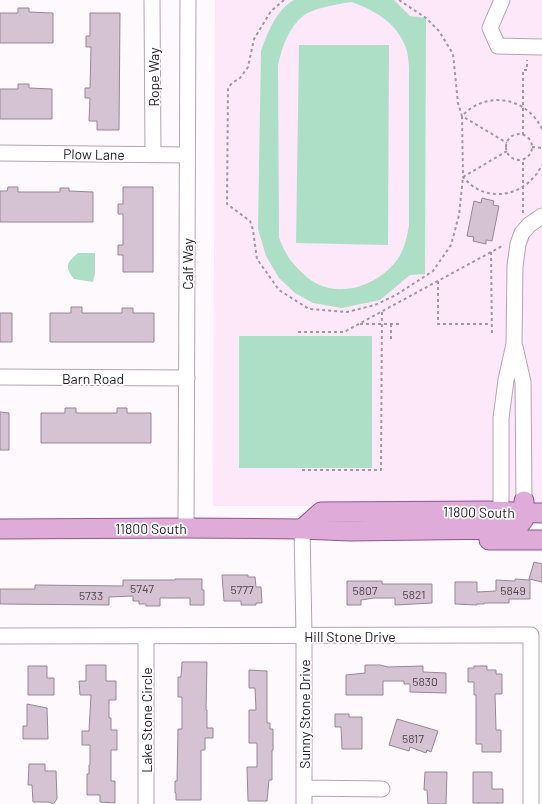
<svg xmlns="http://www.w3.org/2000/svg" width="542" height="804" viewBox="0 0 542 804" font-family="Barlow,sans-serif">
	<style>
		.built { fill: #fce8f9 }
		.green { fill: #addfc6; fill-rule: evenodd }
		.building { fill: #d5c2d2; stroke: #988796 }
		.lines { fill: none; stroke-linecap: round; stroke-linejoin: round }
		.minor-casing { stroke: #b5a3b3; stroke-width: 17 }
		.major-casing { stroke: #8f5689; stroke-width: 21 }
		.path { stroke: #9f999e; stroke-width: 2; stroke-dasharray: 3 3; stroke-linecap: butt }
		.minor { stroke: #fff; stroke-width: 15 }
		.major { stroke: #dfacda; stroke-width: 19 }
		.labels { text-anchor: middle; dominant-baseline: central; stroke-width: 3.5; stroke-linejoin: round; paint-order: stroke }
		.number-label { font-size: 12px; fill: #4f454d }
		.street-label { font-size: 14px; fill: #221b21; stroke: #fff }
	</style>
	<rect width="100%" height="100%" fill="#fdf9fc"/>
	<!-- built -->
	<path class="built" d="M215,0h327v506h-329z"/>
	<!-- green -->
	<path class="green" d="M294,0h100l16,16 16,2 -1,256 -15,1 -30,25 -38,8 -29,-5 -18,-10 -16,-15 -13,-22 -8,-27 3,-178c7,-19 15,-41 33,-51zM351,2c24,8 46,21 55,46 2,5 2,12 3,18v159c-2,11 -4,22 -10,32 -19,29 -62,44 -91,21 -6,-5 -15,-14 -19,-20 -4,-6 -7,-13 -10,-20l-1,-173c4,-18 11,-38 25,-49 10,-8 36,-12 48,-14z
		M299,45h90l-1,200 -92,-2z
		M78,253h17v20l-2,9 -19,-3c-10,-12 -7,-17 4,-26z
		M239,336h133v132h-133z"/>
	<!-- building -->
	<path class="building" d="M18,8h11v4l24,1v30h-53v-30h18z
		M90,13h30l-1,117h-22v-9h-8l1,-23h-5v-10h5l1,-41h-5v-11h4z
		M18,84h11v4l23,1v30h-52v-30h18z
		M8,187h10v5h42v-4h9v3l24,1v30h-93v-31h7z
		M123,187h30v85h-30v-17h-5v-10h5v-31h-5v-10h5z
		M482,198l12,3 -1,4 6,1 -7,35 -6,-1v4l-13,-3 1,-4 -7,-1 7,-35 7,2z
		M71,307h11v6h40v-5h11v5h21v29h-104v-29h21z
		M0,313h12v29h-12z
		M65,408h11v5h41v-5h10v5h24v30h-110v-30h24z
		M0,412l9,1v37h-9z
		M534,562l8,2v18l-13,-3z
		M222,575h26v2h7l1,10h5l1,16h-6v2h-15v-4h-17z
		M175,579h27v11h2v15h-14v-7h-30v8h-14v-2h-7v-3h-6v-5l-24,1v8l-109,-1v-15h35v-4l88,1v-6h52z
		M515,579l15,1v19h-21v4h-25v1h-7v1l-22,-1v-22h22v10l19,-1v-11l19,1z
		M347,581h35v3h50v19l-37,2v-7h-21l-13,2v5h-14z
		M182,662h25l-1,48h1v18h6v10h-8v12h-4v50h-25v-7h-1v-12h2l1,-52h4v-32h-4v-20h3z
		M86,665h20v16h10v19h-7v18h2v12h6v20h-6v31h4v22l-15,-1v-7h-13v-21h2v-9h1v-20h-8v-14h7l2,-36h-11l-1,-14h7z
		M365,665h15l8,2 35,-1v6l23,1v20l-36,-1v-8h-6v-3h-21v14h-37v-20l19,-2z
		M28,666h19v12h7v17h-26z
		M474,666h13v4h9v4h6v20h-7l1,36h5v22h-19v-8h-6v-49h-2v-13h-6v-14h6z
		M249,670l18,1v52h3v6h3v21h-1v30h-3l-2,21h-19l-1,-34h10v-24h-8v-33h7l-1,-22h-6z
		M27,704l20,4 1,31h-25v-13h4z
		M335,714h14v3h13v32h-20l-1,-22h-6z
		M397,719l41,12 -7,21 -4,-2 -1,3 -16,-6 -1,4 -20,-6z
		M29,764h16v7h11l1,28 -4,5 -4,-2h-16l-1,-17h-4z
		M425,772h22l-1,32h-18l-1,-14h-3z
		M473,772h19v17h11v14h-30z"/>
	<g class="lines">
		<!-- minor casing -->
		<g class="minor-casing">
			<path id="minor" d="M152,0l1,154
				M502,0l-12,28 8,18 44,1
				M0,153l187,2
				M515,347l8,35 1,119
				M0,377l187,1
				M501,501v-83l5,-38 8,-36 1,-78 3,-22 4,-11 7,-8 13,-9
				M186,528l2,-528
				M302,529l2,107v168
				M0,636l531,-1v169
				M146,636v168
				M304,788l78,1"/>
		</g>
		<!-- major casing -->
		<g class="major-casing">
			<path id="major" d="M0,529l186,-1 116,1 48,2 153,-2 17,-5 4,-5v-18
				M302,529l19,-17 167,-1 54,2
				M489,540h53"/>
		</g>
		<!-- path -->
		<path class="path" d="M284,0l-13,11 -17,28 -6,28 -8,11 -8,5 -4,5 -1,116 23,17 3,9 4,29 22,31 30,19 38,3 28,-7 21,-10 37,-24 18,-26 8,-30 4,-38 44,-26
			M399,0l27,18 13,13 14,23 5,49 4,13 45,27
			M542,129c-15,-32 -56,-39 -80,-13l1,61c23,28 63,20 79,-12
			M506 147a13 13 0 1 1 26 0a13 13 0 1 1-26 0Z
			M523,135v-65h4v-10
			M532,147l10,1
			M523,213v-54
			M491,252l1,84
			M438,281v43h53
			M360,324h40
			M391,324v15
			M298,332h46l160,-87
			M302,470h79l1,-158"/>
		<!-- minor -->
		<use href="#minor" class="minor"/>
		<!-- major -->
		<use href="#major" class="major"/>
	</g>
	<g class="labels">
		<!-- number labels -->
		<g class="number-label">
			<text x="142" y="588">5747</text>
			<text x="242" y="589">5777</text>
			<text x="365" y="590">5807</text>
			<text x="513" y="590">5849</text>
			<text x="414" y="594">5821</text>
			<text x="91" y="595">5733</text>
			<text x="425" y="681">5830</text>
			<text x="413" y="738">5817</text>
		</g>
		<!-- street labels -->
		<g class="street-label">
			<text transform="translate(153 77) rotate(-90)">Rope Way</text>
			<text transform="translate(94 154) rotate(1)">Plow Lane</text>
			<text transform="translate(187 264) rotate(-90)">Calf Way</text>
			<text x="93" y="378">Barn Road</text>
			<text transform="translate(479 512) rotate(1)">11800 South</text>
			<text x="151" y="528">11800 South</text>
			<text x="350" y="636">Hill Stone Drive</text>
			<text transform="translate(304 714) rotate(-90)">Sunny Stone Drive</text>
			<text transform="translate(146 720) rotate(-90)">Lake Stone Circle</text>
		</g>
	</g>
</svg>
